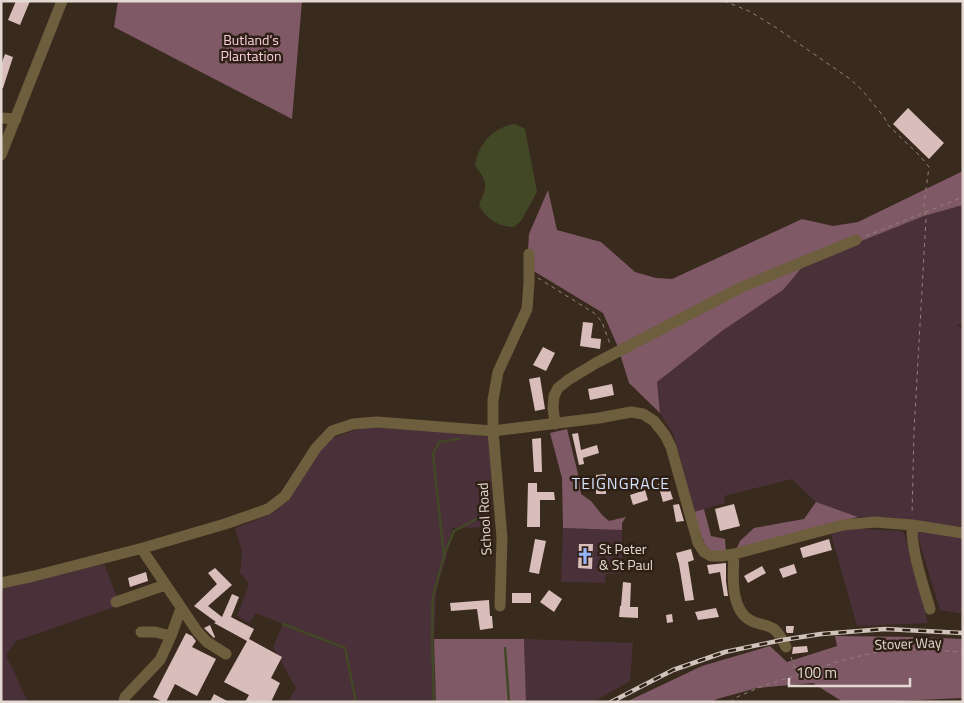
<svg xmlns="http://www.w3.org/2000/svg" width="964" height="703" viewBox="0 0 964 703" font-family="'Titillium Web',sans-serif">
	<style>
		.green { fill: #4a3039 }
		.forest { fill: #805967 }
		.water { fill: #424825 }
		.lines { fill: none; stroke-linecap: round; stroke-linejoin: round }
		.stream { stroke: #424825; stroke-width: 2.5 }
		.building { fill: #d8bdba }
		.path { stroke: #908379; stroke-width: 1; stroke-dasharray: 4 4; stroke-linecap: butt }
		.minor { stroke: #6d5e3d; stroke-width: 11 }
		.rail-casing { stroke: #cfc3bc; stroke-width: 4.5 }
		.rail { stroke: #2f2015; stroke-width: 2.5; stroke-dasharray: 8; stroke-linecap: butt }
		.labels { text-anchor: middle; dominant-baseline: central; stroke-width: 5; stroke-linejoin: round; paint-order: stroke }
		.park-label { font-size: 14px; fill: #fbd0df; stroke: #2f2015 }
		.street-label { font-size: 14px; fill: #e4d9d2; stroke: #2f2015 }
		.poi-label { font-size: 14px; fill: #e4d9d2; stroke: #2f2015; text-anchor: start }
		.quarter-label { font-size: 16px; letter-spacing: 1px; fill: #d5e3fe; stroke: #2f2015 }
	</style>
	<rect width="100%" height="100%" fill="#392a1e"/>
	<!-- green -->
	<path class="green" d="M963,205v118l-6,2 6,4v198l-80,-10h-25l-42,-15 -24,-23 -68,17 1,7 -31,9 -18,-69 -3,-9 -13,-21 -3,-31 65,-51 61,-41 21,-25 50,-21 70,-28z
		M403,427l87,10 2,90 -40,1 -6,30 -10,34 -2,47 2,63h-148l8,-14 -23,-41 10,-23 -27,-11 -7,10 -12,-7 12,-32 -9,-11 2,-21 -7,-24 39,-15 17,-16 23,-40 19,-19 28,-10z
		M563,528l59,2v34l-2,9 -14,1 -1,9 -44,-1z
		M846,528l55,3 3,2 24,90 -71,3 -26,-92z
		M916,530l47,8v76l-23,-4z
		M104,564l16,41 -104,36 -10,14 22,47h-27v-114z
		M524,639l109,4 -3,38 -37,21h-67z"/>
	<!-- forest -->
	<path class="forest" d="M118,1h184l-10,118 -178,-92z
		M963,171v34l-39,11 -70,28 -50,21 -21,25 -61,41 -65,51 3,31 -31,-30 -11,-36 -15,-34 -76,-46 2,-33 19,-44 9,40 44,12 34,30 21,6 16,1 130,-60 31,7 25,-4z
		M567,429l12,49 2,16 10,7 12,15 6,5 17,-4 -4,6v7l-59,-2 -1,-50 -12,-45z
		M816,502l42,15 -122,33 4,-9 14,-13 50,-9z
		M704,509l7,27 14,3 1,13c-4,0 -9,1 -13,0 -11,-5 -15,-29 -19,-40z
		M835,636l81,1 47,2v59l-89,4h-31l-30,-19 -56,5 -40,11 -6,3h-85l76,-36 68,-20 17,16 50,-16z
		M434,639h90l2,63h-90z"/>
	<!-- water -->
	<path class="water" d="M515,124l10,5 12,63 -16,29 -7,6c-16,0 -27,-8 -35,-21 1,-6 5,-11 6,-17 2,-8 -5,-17 -10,-23 3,-22 18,-39 40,-42z"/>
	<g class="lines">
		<!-- stream -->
		<path class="stream" d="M444,555l10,-24 28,-15
			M283,624l62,24 11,54
			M505,648l4,54
			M434,702l-2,-68 1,-38 11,-40 -11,-102 6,-12 20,-3"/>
	</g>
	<!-- building -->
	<path class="building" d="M16,1h14l-10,24 -12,-5z
		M5,54l8,3 -10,31h-2v-23z
		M908,108l36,35 -15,16 -36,-35z
		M583,322l10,1 -2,15 10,1 -1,10 -20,-3z
		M543,347l12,6 -9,18 -13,-6z
		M540,377l5,32 -10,2 -6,-32z
		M612,384l2,11 -24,5 -2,-11z
		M578,433l3,17 16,-5 2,8 -16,5 1,6 -5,1 -7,-31z
		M541,438l1,34h-8l-2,-33z
		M606,474v20h-10v-19z
		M667,481l6,18 -10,3 -5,-18z
		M528,483h9v9h17l1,8h-15v27h-13z
		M645,490l3,10 -15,5 -3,-10z
		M679,504l5,17 -8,1 -3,-17z
		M734,504l6,22 -20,5 -5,-22z
		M535,539l11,2 -7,33 -10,-2z
		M829,539l3,11 -29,8 -3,-10z
		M579,544h14l-1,25 -14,-1z
		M691,549l3,11 -6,2 6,38 -9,1 -6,-37 -3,-11z
		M726,563v18l2,15h-4l-4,-24 -11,2 -2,-9z
		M794,564l3,9 -14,5 -4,-9z
		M762,566l4,7 -18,10 -4,-7z
		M215,568l17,17 -24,21 14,11 10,-23 7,3 -8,20 23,12 -5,10 33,18 -11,21 9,5 -9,19h-26l4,-7 -25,-13 23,-41 -33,-18 2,-1 -22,-16 23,-22 -9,-11z
		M146,572l2,9 -18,6 -2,-9z
		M623,582l8,1 -1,24h8v11l-19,-1 1,-11h1z
		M549,590l13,9 -8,13 -14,-10z
		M512,593h19v10h-19z
		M489,600l1,16h2l1,12 -13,2 -3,-21 -26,2 -1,-8z
		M716,608l3,9 -21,3 -3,-8z
		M672,614l1,8 -6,1 -1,-8z
		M210,625l5,12 -1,1 -10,-10z
		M786,626h8l-1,7h-6l-1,-2z
		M186,633l6,3 4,5 -4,6 24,12 -19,37 -22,-12 -9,18h-3l-10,-5z
		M807,646l1,6 -16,2 1,-7z
		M214,694l15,8h-19z"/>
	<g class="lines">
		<!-- path -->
		<path class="path" d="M724,1l25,10 26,16 75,52 12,11 22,27 4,8 33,32 8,10 -5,37 2,15 -12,212 -2,84
			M866,236l97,-39
			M538,278l56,35 8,9 8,22
			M791,657l6,17
			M730,702l7,-5 26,-11 80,-26 39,-9 40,-2 38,3 3,2"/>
		<!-- minor -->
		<path class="minor" d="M1,118l15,1
			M1,155l61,-154
			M555,424l-2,-16 1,-12 4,-8 10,-8 28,-17 146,-76 114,-47
			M912,525c-1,25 11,59 18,84
			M143,548l2,6 52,77 10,11 19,12
			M734,554c-1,20 -4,55 16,66 7,5 19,4 25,10 5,4 8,12 11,17
			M1,583l33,-7 109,-28 82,-24 43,-15 17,-13 31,-48 16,-17 21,-7 24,-2 116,9 106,-13 32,-6 12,2 11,7 11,14 6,12 27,96 6,9 7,4h11l12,-2 109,-29 32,-3 37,3 51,8
			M116,602l49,-17
			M500,606l2,-68 -9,-107v-31l5,-28 29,-63 2,-26v-29
			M141,632h14l16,4
			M124,702l1,-5 35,-37 11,-24 10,-28"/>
		<!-- rail casing -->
		<g class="rail-casing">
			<path id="rail" d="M611,702l62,-32 52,-18 57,-12 39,-6 64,-5 78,4"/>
		</g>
		<!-- rail -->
		<use href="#rail" class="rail"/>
	</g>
	<!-- icons -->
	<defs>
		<g id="church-bare" transform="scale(1.35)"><path d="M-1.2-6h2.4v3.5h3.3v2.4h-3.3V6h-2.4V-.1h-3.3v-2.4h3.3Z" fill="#95b6fd" stroke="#2f2015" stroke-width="2.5" paint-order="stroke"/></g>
	</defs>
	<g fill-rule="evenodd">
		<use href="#church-bare" x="585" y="556"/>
	</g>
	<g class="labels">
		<!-- park labels -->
		<g class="park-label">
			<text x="251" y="39">Butland's<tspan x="251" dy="16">Plantation</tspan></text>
		</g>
		<!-- street labels -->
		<g class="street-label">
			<text transform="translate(484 519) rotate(-93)">School Road</text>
			<text transform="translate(908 643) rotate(-2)">Stover Way</text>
		</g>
		<!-- poi labels -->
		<g class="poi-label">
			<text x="599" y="548">St Peter<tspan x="599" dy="16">&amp; St Paul</tspan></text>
		</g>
		<!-- quarter labels -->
		<g class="quarter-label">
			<text x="621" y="483">TEIGNGRACE</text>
		</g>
	</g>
	<!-- border -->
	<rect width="964" height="703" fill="none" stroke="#e4d9d2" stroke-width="5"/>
	<!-- scale -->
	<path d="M789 678v8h121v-8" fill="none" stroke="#e4d9d2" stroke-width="2.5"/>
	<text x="796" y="678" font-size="15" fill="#e4d9d2" stroke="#2f2015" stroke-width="4" paint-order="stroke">100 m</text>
</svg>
